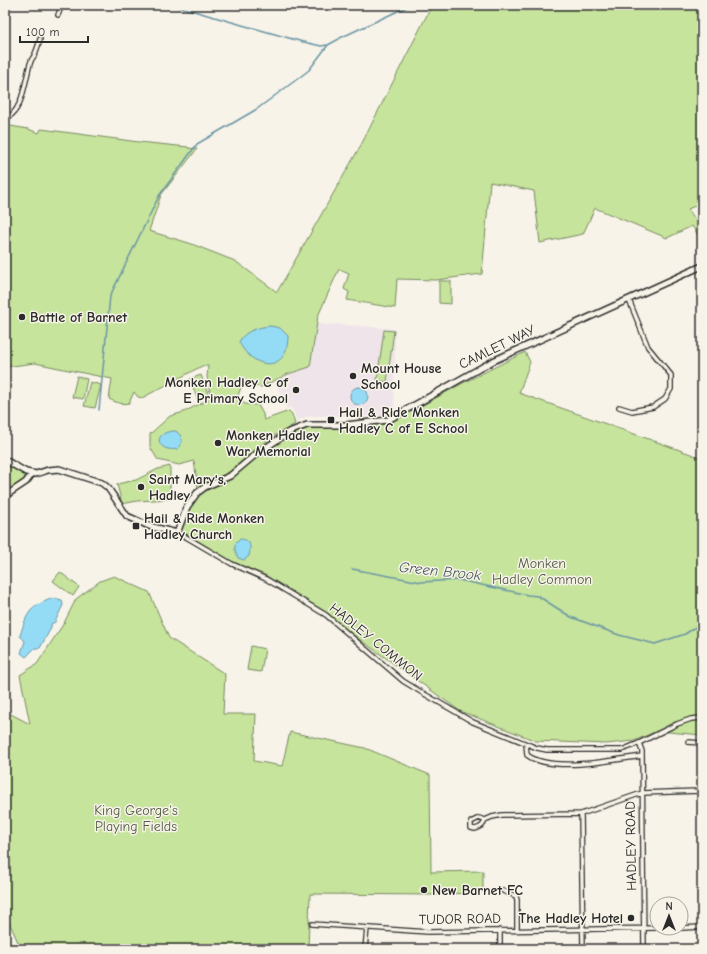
<svg xmlns="http://www.w3.org/2000/svg" width="707" height="954" viewBox="0 0 707 954" font-family="'Comic Neue',sans-serif">
	<style>
		.built { fill: #efe4ea }
		.green { fill: #c6e49b; stroke: #788863 }
		.water { fill: #94dcf6; stroke: #6a95a5 }
		.lines { fill: none; stroke-linecap: round; stroke-linejoin: round }
		.stream { stroke: #6a95a5; stroke-width: 1.5 }
		.street-casing { stroke: #2b2b2b; stroke-width: 6 }
		.secondary-casing { stroke: #2b2b2b; stroke-width: 8 }
		.street { stroke: #f7f3e8; stroke-width: 3.5 }
		.secondary { stroke: #f7f3e8; stroke-width: 5 }
		.poi-dot { fill: #2b2b2b; stroke: #f7f3e8; stroke-width: 1.5 }
		.labels { text-anchor: middle; dominant-baseline: central; stroke-width: 3; stroke-linejoin: round; paint-order: stroke }
		.poi-label { font-size: 14px; font-weight: bold; fill: #2b2b2b; stroke: #f7f3e8; text-anchor: start }
		.street-label { font-size: 14px; fill: #2b2b2b; stroke: #f7f3e8 }
		.park-label { font-size: 14px; fill: #525947; stroke: #f7f3e8 }
		.water-label { font-size: 15px; font-style: italic; fill: #45575e; stroke: #f7f3e8 }
	</style>
	<rect width="100%" height="100%" fill="#f7f3e8"/>
	<filter id="ink" filterUnits="userSpaceOnUse"><feTurbulence type="fractalNoise" baseFrequency=".025" numOctaves="2"/><feDisplacementMap in="SourceGraphic" scale="8" xChannelSelector="R" yChannelSelector="G"/><feConvolveMatrix kernelMatrix="1 2 1 2 8 2 1 2 1" color-interpolation-filters="sRGB"/></filter>
	<g filter="url(#ink)">
		<!-- built -->
		<path class="built" d="M317,323l8,2 12,-1 58,5 -1,83 -6,4h-77l-14,4 -6,-13 -4,2 -12,-28 13,-7 22,-7z"/>
		<!-- green -->
		<path class="green" d="M434,5h268v198l-14,6 14,20v12l-10,-15 -25,12 -72,-30 -12,26 -43,9 -6,-52 -44,-9 -8,92 -46,6 -39,-1 -2,29 -48,-8 2,-8 -5,-3 5,-16 -10,-4 -21,47 -8,51 -22,7 -27,13 -19,-2 -5,13 8,6 13,1 5,9 1,6 25,-9 3,3 3,10 -21,12 -18,13 -27,23 -31,16 -4,-27 -15,4 -21,-5 -8,-13v-13l20,-18 14,-4 27,-14 -4,-21 1,-11h-6l-60,32 -4,-1 -4,-5 -5,11c-7,2 -14,-1 -20,-4l3,-20 -77,-16 -30,4v-242l23,4 11,4 2,-4 98,13 49,5v1l9,1 -36,46 -12,36 40,12 46,18 42,31 84,-147 70,-138z
			M439,281h12v23l-12,-1z
			M384,330l10,1 -7,51 -10,-2z
			M525,352l5,10 -11,31 183,65v277l-45,-4 -23,10 -28,3 -70,-3 -76,-30 -122,-87 -14,-13 -59,-36 -32,-13 -52,-31 10,-28 10,-10 32,-17 24,-21 32,-21 21,-7h39l41,-4 73,-40z
			M201,375l8,21 -11,5 -8,-22z
			M77,376l10,3 -4,20 -11,-2z
			M90,382l11,3 -6,23 -11,-2z
			M5,463l20,13 -1,5 -19,13z
			M170,466v33l-33,2 -15,3 -5,-20 19,-4 22,-11z
			M60,572l19,15 -6,9 -20,-15z
			M114,576l35,16 20,46 56,36 -2,40h33l-2,47 28,5 8,-34 75,16 65,27 1,97 52,-1v21l-50,3 -123,-1 -2,55h-287l-16,-36v-202l25,13 -10,-49 17,-11 27,-41 12,-24 24,-18z
			M251,646l14,3 -4,23 -14,-2z"/>
		<!-- water -->
		<path class="water" d="M270,326l10,2 8,8c0,39 -36,33 -49,6 5,-11 20,-15 31,-16z
			M350 396a9 9 0 1 1 18 0a9 9 0 1 1-18 0Z
			M176,431l5,5 1,5 -4,8c-22,4 -27,-18 -2,-18z
			M240,539c11,0 11,8 9,17l-5,4 -6,-2 -3,-8v-6z
			M54,598l8,2 1,5 -8,17 -4,2v4l-11,20h-5l-9,9 -5,-4 4,-12 -5,-5c7,-24 10,-30 34,-38z"/>
		<g class="lines">
			<!-- stream -->
			<path class="stream" d="M173,5l76,22
				M250,27l53,15
				M340,38l71,-33
				M304,42l17,4 6,-1
				M300,77l9,-7 19,-25 11,-6
				M99,410l11,-114 49,-100 38,-52 60,-35 43,-32
				M352,569l69,13 38,-2 69,15 10,1 33,21 48,18 36,9 30,-10 17,-11"/>
			<!-- street casing -->
			<g class="street-casing">
				<path id="street" d="M58,15l4,-10
					M5,119c19,-7 20,-42 26,-58 1,-3 3,-4 4,-7 2,-5 4,-10 5,-15
					M619,407l13,4 21,-4 12,-8 6,-10v-14l-23,-28 -19,-47
					M177,533l9,4 46,27 34,15 60,36 77,66 18,11 52,30 64,26 10,2h75l17,-7 38,-19 14,-5 11,-1
					M688,742l14,1
					M639,743l3,8 2,198
					M526,744l1,11c24,18 87,5 115,1
					M581,814l2,135
					M485,820c-1,5 -5,8 -10,9l-4,-1v-6l8,-4 6,2 7,-3 10,-2 79,-1 61,-21 57,-2 3,1
					M503,891l13,5 1,4v30
					M312,924l116,8 229,-4
					M681,928l21,-1
					M365,949l2,-21
					M500,949v-19"/>
			</g>
			<!-- secondary casing -->
			<g class="secondary-casing">
				<path id="secondary" d="M5,460l21,12 10,2 12,-4 11,-1 43,14 6,5 19,28 22,10 28,7 10,-26 10,-14 8,-6 25,-11 25,-21 34,-23 18,-7h39l42,-5 105,-59 209,-95
					M5,496l21,-14 6,-8"/>
			</g>
			<!-- street -->
			<use href="#street" class="street"/>
			<!-- secondary -->
			<use href="#secondary" class="secondary"/>
		</g>
	</g>
	<!-- markers -->
	<g class="poi-dot">
		<circle cx="22" cy="317" r="4"/>
		<circle cx="353" cy="376" r="4"/>
		<circle cx="296" cy="390" r="4"/>
		<rect x="327" y="416" width="8" height="8" rx="2"/>
		<circle cx="218" cy="443" r="4"/>
		<circle cx="141" cy="487" r="4"/>
		<rect x="132" y="522" width="8" height="8" rx="2"/>
		<circle cx="424" cy="890" r="4"/>
		<circle cx="631" cy="918" r="4"/>
	</g>
	<g class="labels">
		<!-- poi labels -->
		<g class="poi-label">
			<text x="30" y="317">Battle of Barnet</text>
			<text x="361" y="368">Mount House<tspan x="361" dy="16">School</tspan></text>
			<text x="288" y="382" text-anchor="end">Monken Hadley C of<tspan x="288" dy="16">E Primary School</tspan></text>
			<text x="339" y="412">Hail &amp; Ride Monken<tspan x="339" dy="16">Hadley C of E School</tspan></text>
			<text x="226" y="435">Monken Hadley<tspan x="226" dy="16">War Memorial</tspan></text>
			<text x="149" y="479">Saint Mary's,<tspan x="149" dy="16">Hadley</tspan></text>
			<text x="144" y="518">Hail &amp; Ride Monken<tspan x="144" dy="16">Hadley Church</tspan></text>
			<text x="432" y="890">New Barnet FC</text>
			<text x="623" y="918" text-anchor="end">The Hadley Hotel</text>
		</g>
		<!-- street labels -->
		<g class="street-label">
			<text transform="translate(497 347) rotate(-26)">CAMLET WAY</text>
			<text transform="translate(376 642) rotate(39)">HADLEY COMMON</text>
			<text transform="translate(631 846) rotate(-91)">HADLEY ROAD</text>
			<text transform="translate(460 919) rotate(-1)">TUDOR ROAD</text>
		</g>
		<!-- park labels -->
		<g class="park-label">
			<text x="542" y="563">Monken<tspan x="542" dy="16">Hadley Common</tspan></text>
			<text x="136" y="810">King George's<tspan x="136" dy="16">Playing Fields</tspan></text>
		</g>
		<!-- water labels -->
		<g class="water-label">
			<text transform="translate(440 571) rotate(6)">Green Brook</text>
		</g>
	</g>
	<!-- margin -->
	<rect width="707" height="954" fill="none" stroke="#f7f3e8" stroke-width="20"/>
	<rect x="10" y="10" width="687" height="934" fill="none" stroke="#2b2b2b" stroke-width="1.5" filter="url(#ink)"/>
	<!-- north arrow -->
	<g transform="translate(669 916)"><circle r="19" fill="#f7f3e8" stroke="#a5a39c"/>
	<path d="M0-3L7 15L0 10L-7 15Z" fill="#2b2b2b"/>
	<text y="-6" font-size="11" font-weight="bold" text-anchor="middle" fill="#2b2b2b">N</text>
	</g>
	<!-- scale -->
	<path d="M20 36v6h68v-6" fill="none" stroke="#2b2b2b" stroke-width="2"/>
	<text x="26" y="36" font-size="12" fill="#2b2b2b" stroke="#f7f3e8" stroke-width="3" paint-order="stroke">100 m</text>
</svg>
